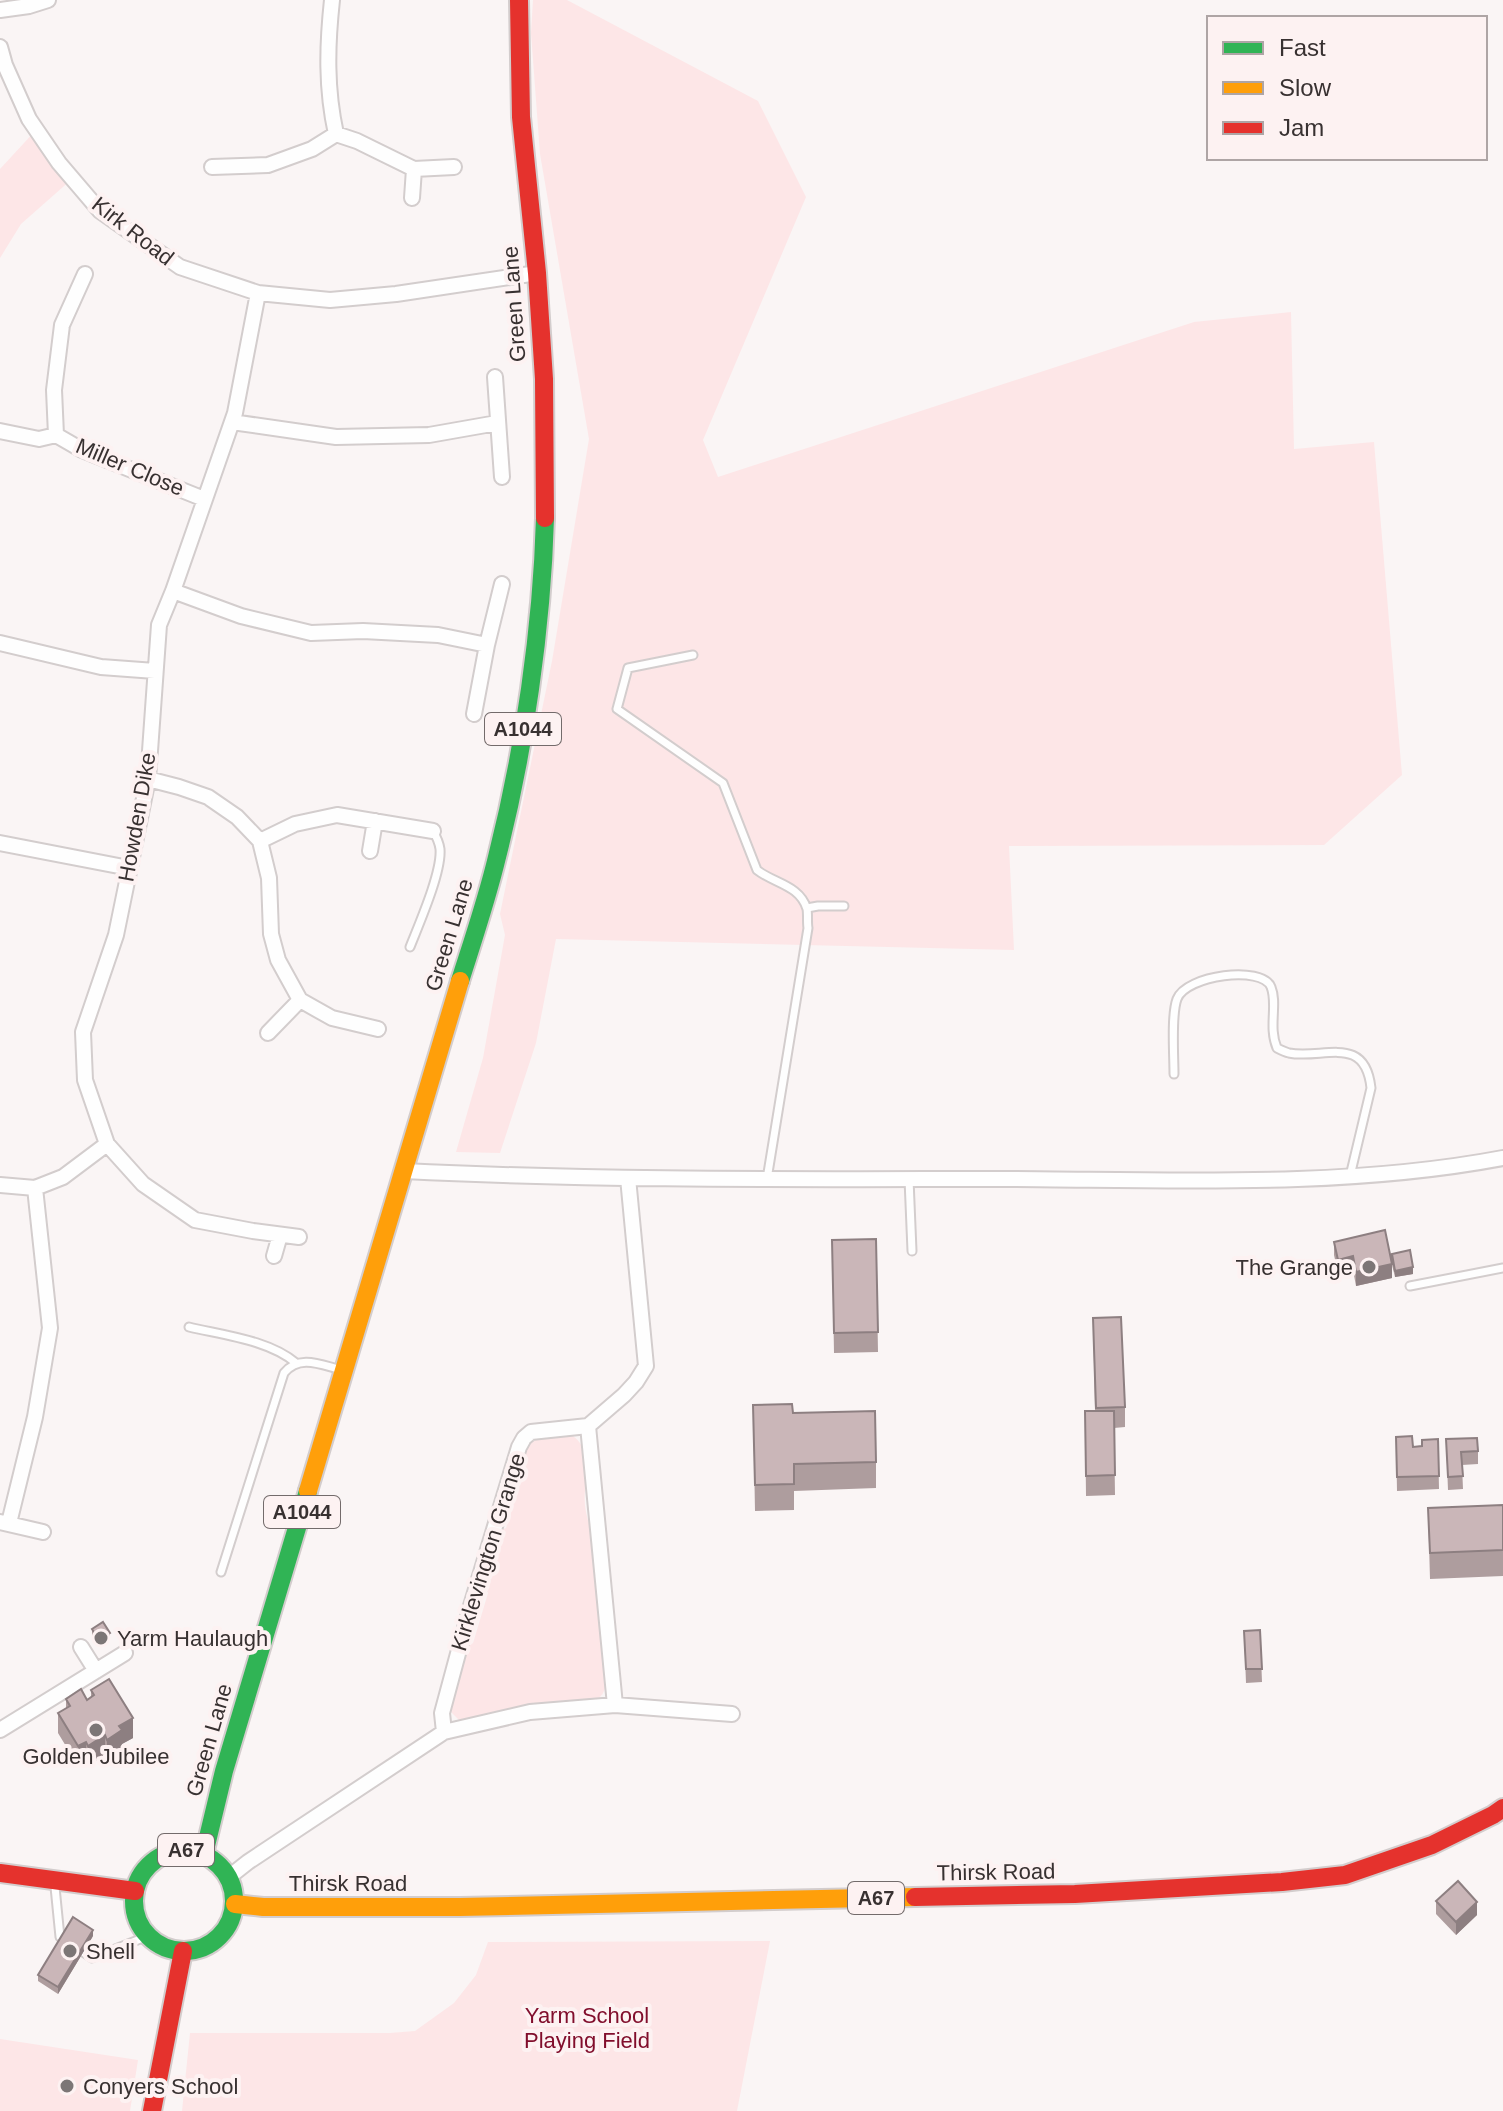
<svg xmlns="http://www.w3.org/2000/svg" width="1503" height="2111" viewBox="0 0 1503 2111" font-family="Arial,sans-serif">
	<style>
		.green { fill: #fde6e7 }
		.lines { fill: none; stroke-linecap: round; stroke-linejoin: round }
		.lane-casing { stroke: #d3cdcd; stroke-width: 11 }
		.street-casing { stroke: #d3cdcd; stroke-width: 18 }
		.fast-casing { stroke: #d3cdcd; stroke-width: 22 }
		.slow-casing { stroke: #d3cdcd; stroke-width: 22 }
		.jam-casing { stroke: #d3cdcd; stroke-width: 22 }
		.lane { stroke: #fefefe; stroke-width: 7 }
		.street { stroke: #fefefe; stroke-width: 14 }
		.fast { stroke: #30b455; stroke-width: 18 }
		.slow { stroke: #ff9f0a; stroke-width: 18 }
		.jam { stroke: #e5322d; stroke-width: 18 }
		.wall { fill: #ae9d9e }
		.shaded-wall { fill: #8d7f81 }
		.building { fill: #cab6b8; stroke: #8d7f81; stroke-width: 2 }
		.poi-dot { fill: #7c7676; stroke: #fdf2f2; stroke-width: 3 }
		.labels { text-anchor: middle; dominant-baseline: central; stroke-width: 8; stroke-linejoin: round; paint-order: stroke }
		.shield { fill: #fdf2f2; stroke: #736b6b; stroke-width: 2 }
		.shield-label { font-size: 20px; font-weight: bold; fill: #383131 }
		.street-label { font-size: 22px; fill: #383131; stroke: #fdf2f2 }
		.poi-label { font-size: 22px; fill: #383131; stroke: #fdf2f2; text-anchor: start }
		.park-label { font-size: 22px; fill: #810e2c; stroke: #fdf2f2 }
	</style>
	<rect width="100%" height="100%" fill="#faf5f5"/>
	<!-- green -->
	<path class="green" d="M533,0h34l191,101 48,96 -103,243 15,37 476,-155 97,-10 3,137 80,-7 28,333 -78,70 -315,1 5,104 -458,-11 -20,104 -36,110 -44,-1 27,-94 22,-123 -5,-21 52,-253 37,-222 -49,-285 -9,-121z
		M36,130l36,49 -51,45 -21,34v-89z
		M571,1435c16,9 15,27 18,44 -8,12 -4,40 4,52l13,151c-1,10 -4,16 -14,19 -14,5 -31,1 -45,2 -30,3 -59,17 -88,17l-8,-8 1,-14 14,-50 7,-5 15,-50 -4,-7 16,-56 6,-2 12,-41 -3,-6c15,-45 9,-41 56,-46z
		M770,1941l-33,170h-555l8,-78h200l25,-2 39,-28 22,-28 12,-33z
		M0,2039l138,21 -8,51h-130z"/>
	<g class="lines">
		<!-- lane casing -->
		<g class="lane-casing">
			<path id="lane" d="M693,655l-65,13 -11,41 106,74 34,87c16,13 43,15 50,39 1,5 0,14 1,19l-41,251
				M807,908l11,-2h26
				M410,947c9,-23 32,-75 30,-98 -1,-7 -4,-13 -7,-18
				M1174,1074c0,-19 -3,-59 3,-75 9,-24 85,-34 94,-12 7,17 -3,40 6,61 4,2 8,4 12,5 33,7 76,-20 82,35l-21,88
				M909,1179l3,72
				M1410,1286l93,-18
				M189,1327c34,8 80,13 107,36
				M221,1572l63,-199c15,-18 35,-9 54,-4
				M55,1887l5,50 7,5
				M77,1948l15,10 56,-22"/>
		</g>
		<!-- street casing -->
		<g class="street-casing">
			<path id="street" d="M332,0c-5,46 -6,89 4,134l21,7 57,28 40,-2
				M0,10l29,-4 19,-6
				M0,47l5,18 24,54 30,44 41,48 80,56 78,26 72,7 66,-6 141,-21
				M212,167l56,-2 44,-16 24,-15
				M412,198l2,-29
				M85,274l-23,51 -8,65 2,45 26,15 122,49
				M258,293l-23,120 -62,178 -14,34 -11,154 -32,156 -33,97 2,48 22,64 36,40 52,36 58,11 46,6
				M495,377l7,100
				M232,422l104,15 93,-2 68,-12
				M0,431l39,8 17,-4
				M173,591l68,25 70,17 52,-2 75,4 49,10 -13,69
				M0,643l101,24 54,4
				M487,645l15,-61
				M148,779l31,8 29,10 29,20 23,24 9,37 2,56 7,26 22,40 32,18 46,11
				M260,841l35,-17 42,-9 96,16
				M0,843l129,25
				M370,851l5,-30
				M268,1033l32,-33
				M404,1171c203,10 407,8 610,8 161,1 331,9 489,-21
				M0,1185l35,3 28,-11 44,-33
				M274,1256l6,-21
				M588,1426l27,279 -85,7 -86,20 -2,-19 28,-104 49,-162 5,-9 7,-6 57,-6 36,-31 12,-13 10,-16 -18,-188
				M0,1522l43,10
				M9,1523l26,-106 15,-89 -15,-140
				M81,1647l15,24
				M615,1705l117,9
				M0,1730l125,-77
				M229,1877l19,-15 196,-130"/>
		</g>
		<!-- fast casing -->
		<g class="fast-casing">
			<path id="fast" d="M460,981c13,-41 27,-82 37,-124 27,-106 45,-229 48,-339
				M134 1901a50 50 0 1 1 100 0a50 50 0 1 1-100 0Z
				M204,1854l20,-83 84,-280"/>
		</g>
		<!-- slow casing -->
		<g class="slow-casing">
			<path id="slow" d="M308,1491l152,-510
				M235,1904l28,3h197l455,-10"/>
		</g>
		<!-- jam casing -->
		<g class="jam-casing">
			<path id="jam" d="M519,0l2,117 16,156 7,106 1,139
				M0,1873l135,18
				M915,1897l160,-3 207,-12 63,-7 87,-30 61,-30 10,-7
				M152,2111l31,-160"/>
		</g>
		<!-- lane -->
		<use href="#lane" class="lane"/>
		<!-- street -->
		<use href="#street" class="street"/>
		<!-- fast -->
		<use href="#fast" class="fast"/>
		<!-- slow -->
		<use href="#slow" class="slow"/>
		<!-- jam -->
		<use href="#jam" class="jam"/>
	</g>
	<!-- wall -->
	<path class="wall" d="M876,1239l2,113 -44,1 -2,-113z
		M1334,1242l58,18v-6l21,20 -18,3 -3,-12v13l-36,8 -3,-16 -15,3 -4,-18z
		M1093,1318l32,89v20l-11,1 1,67 -29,1 -1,-85h10z
		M753,1405l40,8 83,49v26l-82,3v19l-39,1z
		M1396,1437l17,10 9,-1 16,-7 1,50 -42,2z
		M1446,1439l32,12v13l-16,1 1,24 -15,1z
		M1503,1505v71l-73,3 -2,-71z
		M92,1629l18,10 -11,8 -7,-11z
		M1260,1630l2,52 -16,1 -2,-52z
		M91,1690l42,48 -11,6v6l-15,10 -2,-5 -17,11 -2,-4 -8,4 -20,-33v-20l8,-4v-10l21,1 4,-3z
		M1436,1901l41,14 -21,20 -20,-21z
		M93,1936l-35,58 -20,-13v-6z"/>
	<!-- shaded-wall -->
	<path class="shaded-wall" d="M1353,1256v14l-15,3v-13z
		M1392,1264v14l-36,8v-14z
		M1413,1267v7l-18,3v-6z
		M110,1633v6l-11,8v-7z
		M133,1718v20l-11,6v6l-15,10v-20l12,-14z
		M105,1735v20l-17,11v-20z
		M86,1742v20l-8,4v-20z
		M1477,1902v13l-21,20v-13z
		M93,1930v6l-35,58v-7z"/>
	<!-- building -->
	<path class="building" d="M1385,1230l7,34 -36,8 -3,-16 -15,4 -4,-18z
		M876,1239l2,93 -44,1 -2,-93z
		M1410,1250l3,17 -18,4 -3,-17z
		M1121,1317l4,90 -29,1 -3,-90z
		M792,1404l1,9 82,-2 1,51 -82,2v20l-39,1 -2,-80z
		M1085,1411h29l1,64 -29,1z
		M1412,1436l1,11 9,-1v-6l16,-1 1,37 -42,1 -1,-40z
		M1477,1438l1,13 -17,1 2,24 -15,1 -2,-38z
		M1503,1505v45l-73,3 -2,-45z
		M103,1622l7,11 -11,7 -7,-11z
		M1260,1630l2,39h-16l-2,-38z
		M109,1679l24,39 -14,8 3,4 -15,10 -2,-5 -17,11 -2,-4 -8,4 -20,-33 12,-7 -4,-7 15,-10 6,11 7,-5 -3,-5z
		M1458,1881l19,21 -21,20 -20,-21z
		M73,1917l20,13 -35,57 -20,-12z"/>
	<!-- markers -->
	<g class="poi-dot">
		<circle cx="1369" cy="1267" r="8"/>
		<circle cx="101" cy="1638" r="8"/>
		<circle cx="96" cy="1730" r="8"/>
		<circle cx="70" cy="1951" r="8"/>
		<circle cx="67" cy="2086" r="8"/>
	</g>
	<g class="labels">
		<!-- shield labels -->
		<g class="shield">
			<rect x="485" y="713" width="76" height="32" rx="6"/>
			<rect x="264" y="1496" width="76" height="32" rx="6"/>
			<rect x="158" y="1834" width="56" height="32" rx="6"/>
			<rect x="848" y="1882" width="56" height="32" rx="6"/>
		</g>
		<g class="shield-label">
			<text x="523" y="729">A1044</text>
			<text x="302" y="1512">A1044</text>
			<text x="186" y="1850">A67</text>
			<text x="876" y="1898">A67</text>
		</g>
		<!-- street labels -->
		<g class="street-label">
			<text transform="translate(133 231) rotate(38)">Kirk Road</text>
			<text transform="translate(514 304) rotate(-94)">Green Lane</text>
			<text transform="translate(130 467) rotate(23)">Miller Close</text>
			<text transform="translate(137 817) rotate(-80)">Howden Dike</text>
			<text transform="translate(449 935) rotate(-73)">Green Lane</text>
			<text transform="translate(488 1552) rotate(-73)">Kirklevington Grange</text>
			<text transform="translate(209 1740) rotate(-74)">Green Lane</text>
			<text transform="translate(996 1872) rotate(-1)">Thirsk Road</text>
			<text x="348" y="1883">Thirsk Road</text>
		</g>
		<!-- poi labels -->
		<g class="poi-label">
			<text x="1353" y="1267" text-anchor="end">The Grange</text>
			<text x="117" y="1638">Yarm Haulaugh</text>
			<text x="96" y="1756" text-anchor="middle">Golden Jubilee</text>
			<text x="86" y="1951">Shell</text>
			<text x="83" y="2086">Conyers School</text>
		</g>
		<!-- park labels -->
		<g class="park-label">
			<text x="587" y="2015">Yarm School<tspan x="587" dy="25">Playing Field</tspan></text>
		</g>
	</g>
	<!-- legend -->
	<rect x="1207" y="16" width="280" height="144" fill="#fdf2f2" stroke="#aea5a5" stroke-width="2"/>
	<rect x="1223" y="42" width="40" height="12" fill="#30b455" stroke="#aea5a5" stroke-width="2"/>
	<text x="1279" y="56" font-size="24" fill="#383131">Fast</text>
	<rect x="1223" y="82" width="40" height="12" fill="#ff9f0a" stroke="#aea5a5" stroke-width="2"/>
	<text x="1279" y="96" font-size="24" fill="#383131">Slow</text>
	<rect x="1223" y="122" width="40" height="12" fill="#e5322d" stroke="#aea5a5" stroke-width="2"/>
	<text x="1279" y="136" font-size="24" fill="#383131">Jam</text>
</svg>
